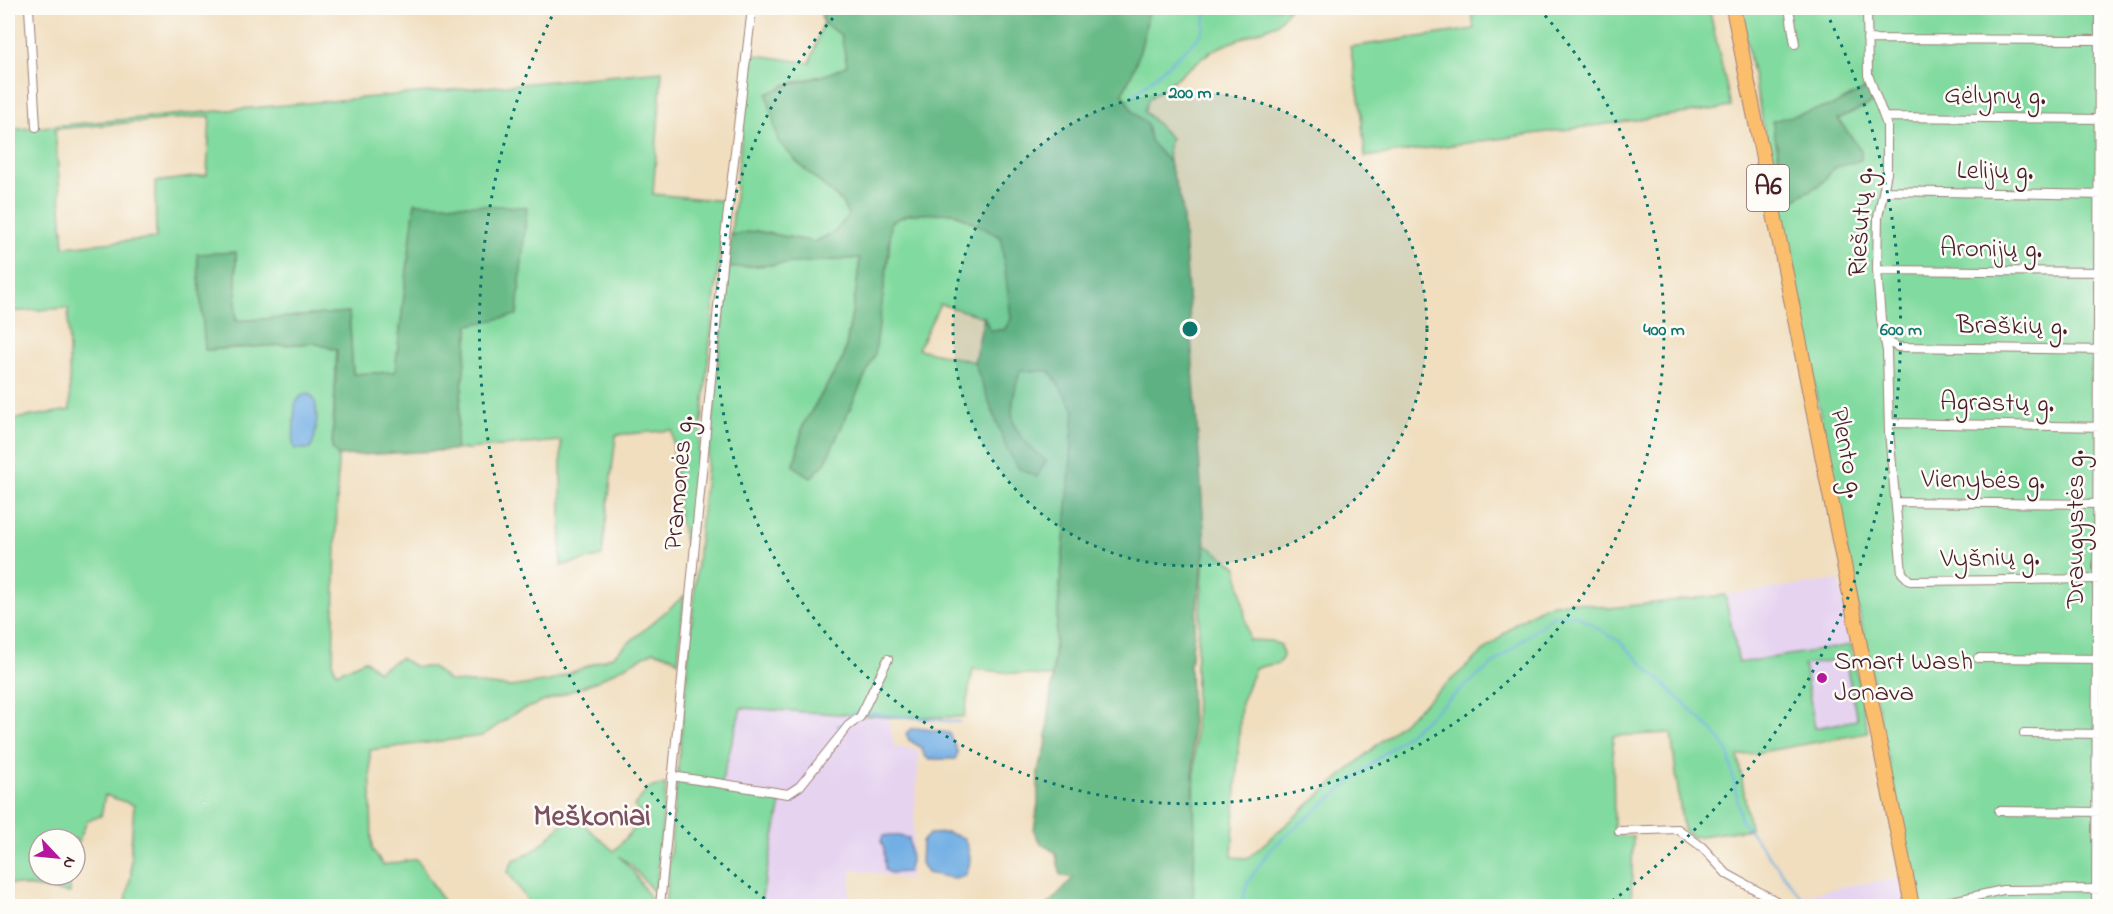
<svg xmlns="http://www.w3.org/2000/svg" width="2113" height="914" viewBox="0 0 2113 914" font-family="'Indie Flower',sans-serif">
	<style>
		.built { fill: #e6d3f0 }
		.green { fill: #81da9f; stroke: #667c65; stroke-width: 1.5; fill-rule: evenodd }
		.forest { fill: #68ba86; stroke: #596c58; stroke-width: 1.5 }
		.water { fill: #72afe4; stroke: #5e6788; stroke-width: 1.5 }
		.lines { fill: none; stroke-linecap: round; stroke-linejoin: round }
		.stream { stroke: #72afe4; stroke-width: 2 }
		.street-casing { stroke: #9d7e75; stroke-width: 10 }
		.highway-casing { stroke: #9d7e75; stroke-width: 16 }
		.street { stroke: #fff; stroke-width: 8 }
		.highway { stroke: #fabe6d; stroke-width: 14 }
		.ring { fill: none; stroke: #0f766e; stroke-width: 3; stroke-dasharray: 3 6 }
		.poi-dot { fill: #b5179e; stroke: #fdfcf7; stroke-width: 2 }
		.labels { text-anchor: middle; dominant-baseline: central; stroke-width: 5; stroke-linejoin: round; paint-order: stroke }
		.shield { fill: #fdfcf7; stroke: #806168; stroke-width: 1.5 }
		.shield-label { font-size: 26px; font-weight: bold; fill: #4a1f2b }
		.street-label { font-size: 27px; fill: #4a1f2b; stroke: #fdfcf7 }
		.poi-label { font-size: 27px; fill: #4a1f2b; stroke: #fdfcf7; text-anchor: start }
		.quarter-label { font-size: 30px; font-weight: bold; fill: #7c5063; stroke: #fdfcf7 }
		.centre { fill: #0f766e; stroke: #fdfcf7; stroke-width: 3 }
		.ring-label { font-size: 18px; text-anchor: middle; font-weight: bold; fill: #0f766e; stroke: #fdfcf7; stroke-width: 5; stroke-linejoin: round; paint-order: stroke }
	</style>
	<rect width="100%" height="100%" fill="#fdfcf7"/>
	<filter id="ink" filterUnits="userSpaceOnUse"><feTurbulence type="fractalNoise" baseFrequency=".0167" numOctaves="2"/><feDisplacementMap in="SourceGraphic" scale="12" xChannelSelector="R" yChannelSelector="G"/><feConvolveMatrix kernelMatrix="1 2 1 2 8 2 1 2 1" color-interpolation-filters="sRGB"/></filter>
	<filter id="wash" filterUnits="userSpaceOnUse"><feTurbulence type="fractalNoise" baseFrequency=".008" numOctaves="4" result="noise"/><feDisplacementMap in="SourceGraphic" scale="24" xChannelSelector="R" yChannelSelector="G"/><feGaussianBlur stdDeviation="1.35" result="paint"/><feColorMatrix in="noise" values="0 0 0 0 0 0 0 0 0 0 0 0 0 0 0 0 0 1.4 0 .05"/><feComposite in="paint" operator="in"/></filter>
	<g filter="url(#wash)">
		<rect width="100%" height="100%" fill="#f0debf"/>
		<!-- built -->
		<path class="built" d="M1839,580l12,65 -112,18 -14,-68z
			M1845,658l12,63 -42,8 -11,-64z
			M741,708l147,9 6,29 25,4 -9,130 -58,-11 -4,37h-88l21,-103 -61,-15z
			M1902,878l6,28h-93l-12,-10 37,-9z"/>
		<!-- green -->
		<path class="green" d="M1149,8h141l-13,16 -64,26 -64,49 -5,12 27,27 -3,9 1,15 -19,-21 -3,-17 -14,-12 -11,-19c16,-27 22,-55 27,-85z
			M1471,8h238l22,99 -366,50 -5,-54 -10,-56 124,-18z
			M1740,8h365v898h-188z
			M823,23l18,12 7,30 -15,8 -50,12 16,79 43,38 7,14 -14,16 -21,10 -58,-11 -25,4 19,-181 60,9z
			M662,71l-9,123 72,7 -37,352 -9,-36 -7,-87 -56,5 -14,121 -41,10v-125l-106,9 14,-125 -54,-122 -20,169 -42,2 -4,-62 -113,9v-69l-31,98 109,-7 23,7 -5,98 6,8 -5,209 4,8 28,-13 13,11 22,-13 16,9h16l17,14 62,6 39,-6 63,-25 71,-60 -6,66 -6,-5 -18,-6 -57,30 -80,31 -35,24 -112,14 2,99 11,16 34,-6 29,47h-321l6,-31v-29l3,-41 -29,-10 -4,21 -14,5 -12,28v-10h-36v36h31v18l-62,-10v-463l62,-10 -2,-102 -60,4v-182zM210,116l-3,59 -52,7 1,56 -92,9 -9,-118z
			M954,213l47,24 11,82 -8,11h-14l-6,-13 -44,-13 -22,45 56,13 32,85 12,21 28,-7c-11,-10 -27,-23 -32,-37 -5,-14 2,-40 6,-53h30l24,38 -5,76 -17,192 -79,-8 -9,48h-76l-147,-9 -21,80 61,15 -21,103h-95l36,-384 27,-254 132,-10 -4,33 -12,66 -41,68 -9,41 17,12 77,-218 3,-38 18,-8z
			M1205,544l32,23 12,73 22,1 10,4 2,11 -4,7 -24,5 -14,35 -9,154 16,1 268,-235 28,-17 25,-5 41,7 115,-13 14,68 112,-18 17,88 -130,23 12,73 -57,8 -10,-7 -12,-97 -58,3 1,100h19l-2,70h-438l3,-239zM1845,658l12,62 -42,8 -11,-63z
			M666,784l-10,105 -4,1 -20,-24 -13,-10 14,15 22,35h-124l-23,-34 5,-12c24,-6 38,-25 55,-42h8l38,33 30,-33 -10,-12 15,-18z"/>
		<!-- forest -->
		<path class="forest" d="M820,8h329c-5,30 -11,58 -27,85l11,19 14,12 3,17 19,21 13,42 23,340 -15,122 5,168 -2,72h-146l26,-28 -12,-3 -6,-23 -14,-8 -7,-13 4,-28v-31l8,-25 23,-262 5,-75 -24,-39h-30c-4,13 -11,39 -6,53 5,14 21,27 32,37l-9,16 -19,-9 -12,-21 -32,-85 10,-45 6,13h14l7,-11 -10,-82 -47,-24 -45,1 -18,8 -3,38 -13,94 -50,109 -14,15 -17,-12 9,-41 41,-68 12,-66 4,-33 -132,10 3,-33 25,-4 58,11 21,-10 13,-16 -6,-14 -43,-38 -21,-23 -11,-47c26,-14 55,-14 80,-29l-6,-30 -18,-12z
			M1867,88l8,14 -37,17 23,31v10l-27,8 -13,16 -33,19 -16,-82 62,-16z
			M415,203l112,4 -10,108 -48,10 -14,125 -117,6 -6,-8 5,-98 -23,-7 -109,7 -8,-96 39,-2v69l113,-9 4,62 42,-2z"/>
		<!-- water -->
		<path class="water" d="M309,394c12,6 8,45 1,55h-15l-2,-4 2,-41 6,-8z
			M919,728l30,5 9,20 -3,6h-27l-4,-4 -2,-7 -13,-8 -3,-7 5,-4z
			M947,833l17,5c6,14 9,23 1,38l-12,2 -26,-5 -6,-10 1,-21 7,-8z
			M892,835l17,3 2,23 -3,11 -18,1 -5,-3 -1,-21 -3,-8 2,-5z"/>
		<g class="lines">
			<!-- stream -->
			<path class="stream" d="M1132,97l65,-58 6,-8 4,-23
				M866,713l93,9
				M837,725l5,1 12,-13 5,-1
				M1241,906l6,-22 23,-35 193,-161 91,-73h22l43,26 96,92 13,18 13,69 67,86"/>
		</g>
	</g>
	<g filter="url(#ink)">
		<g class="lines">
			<!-- street casing -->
			<g class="street-casing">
				<path id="street" d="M29,8l7,119
					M1789,8l6,36
					M1867,8l1,67 19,50v48l-9,44 -1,53 4,49 6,32 2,81 13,141 8,8 196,-2
					M1867,39l239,1
					M1884,117l222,2
					M1884,191l222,4
					M1877,270l229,2
					M1884,340l14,7 208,3
					M1889,423l217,4
					M1896,502l210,2
					M1978,658l128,1
					M2024,733l82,1
					M672,776l116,18 12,-8 48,-60 12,-9 28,-58
					M1999,811l107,1
					M1619,831l59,-2 24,18 25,27 58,32
					M660,906l64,-661 28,-237
					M1930,906l73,-16 103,-1
					M2096,906l3,-898"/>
			</g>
			<!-- highway casing -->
			<g class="highway-casing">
				<path id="highway" d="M1733,8l179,898"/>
			</g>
			<!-- street -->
			<use href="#street" class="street"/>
			<!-- highway -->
			<use href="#highway" class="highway"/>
		</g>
	</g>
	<!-- distance rings -->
	<circle cx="1190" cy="329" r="237" fill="#0f766e" fill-opacity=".12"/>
	<g class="ring">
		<circle cx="1190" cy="329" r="237"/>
		<path d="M1539 9A474 474 0 1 1 841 9"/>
		<path d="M772 904A711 711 0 0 1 554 12M1826 12A711 711 0 0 1 1608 904"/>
	</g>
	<!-- markers -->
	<circle class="poi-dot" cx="1822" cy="678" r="6"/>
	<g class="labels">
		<!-- shield labels -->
		<rect class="shield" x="1747" y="165" width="42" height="46" rx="4.5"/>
		<g class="shield-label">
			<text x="1768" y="188">A6</text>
		</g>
		<!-- street labels -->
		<g class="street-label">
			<text transform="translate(1995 97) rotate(1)">Gėlynų g.</text>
			<text transform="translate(1995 172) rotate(1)">Lelijų g.</text>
			<text transform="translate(1862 222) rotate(-86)">Riešutų g.</text>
			<text transform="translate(1991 250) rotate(1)">Aronijų g.</text>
			<text transform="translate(2012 327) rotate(1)">Braškių g.</text>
			<text transform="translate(1997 404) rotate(1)">Agrastų g.</text>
			<text transform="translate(1846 453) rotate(79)">Plento g.</text>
			<text transform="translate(1983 481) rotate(1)">Vienybės g.</text>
			<text transform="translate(680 483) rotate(-85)">Pramonės g.</text>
			<text transform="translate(2076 529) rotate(-90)">Draugystės g.</text>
			<text transform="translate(1990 559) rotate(-1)">Vyšnių g.</text>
		</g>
		<!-- poi labels -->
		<g class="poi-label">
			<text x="1834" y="662">Smart Wash<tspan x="1834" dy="31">Jonava</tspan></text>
		</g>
		<!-- quarter labels -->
		<g class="quarter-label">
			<text x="592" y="818">Meškoniai</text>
		</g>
	</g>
	<circle cx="1190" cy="329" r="9" class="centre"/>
	<g class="ring-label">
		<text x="1190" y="98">200 m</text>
		<text x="1664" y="335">400 m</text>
		<text x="1901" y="335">600 m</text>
	</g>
	<!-- margin -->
	<rect width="2113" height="914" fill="none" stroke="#fdfcf7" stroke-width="30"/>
	<!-- north arrow -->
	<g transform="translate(57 857) rotate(116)"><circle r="28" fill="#fdfcf7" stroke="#b5a4a5" stroke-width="1.5"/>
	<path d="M0-4.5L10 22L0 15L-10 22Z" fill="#b5179e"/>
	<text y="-9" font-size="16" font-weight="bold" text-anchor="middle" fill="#4a1f2b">N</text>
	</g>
</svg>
